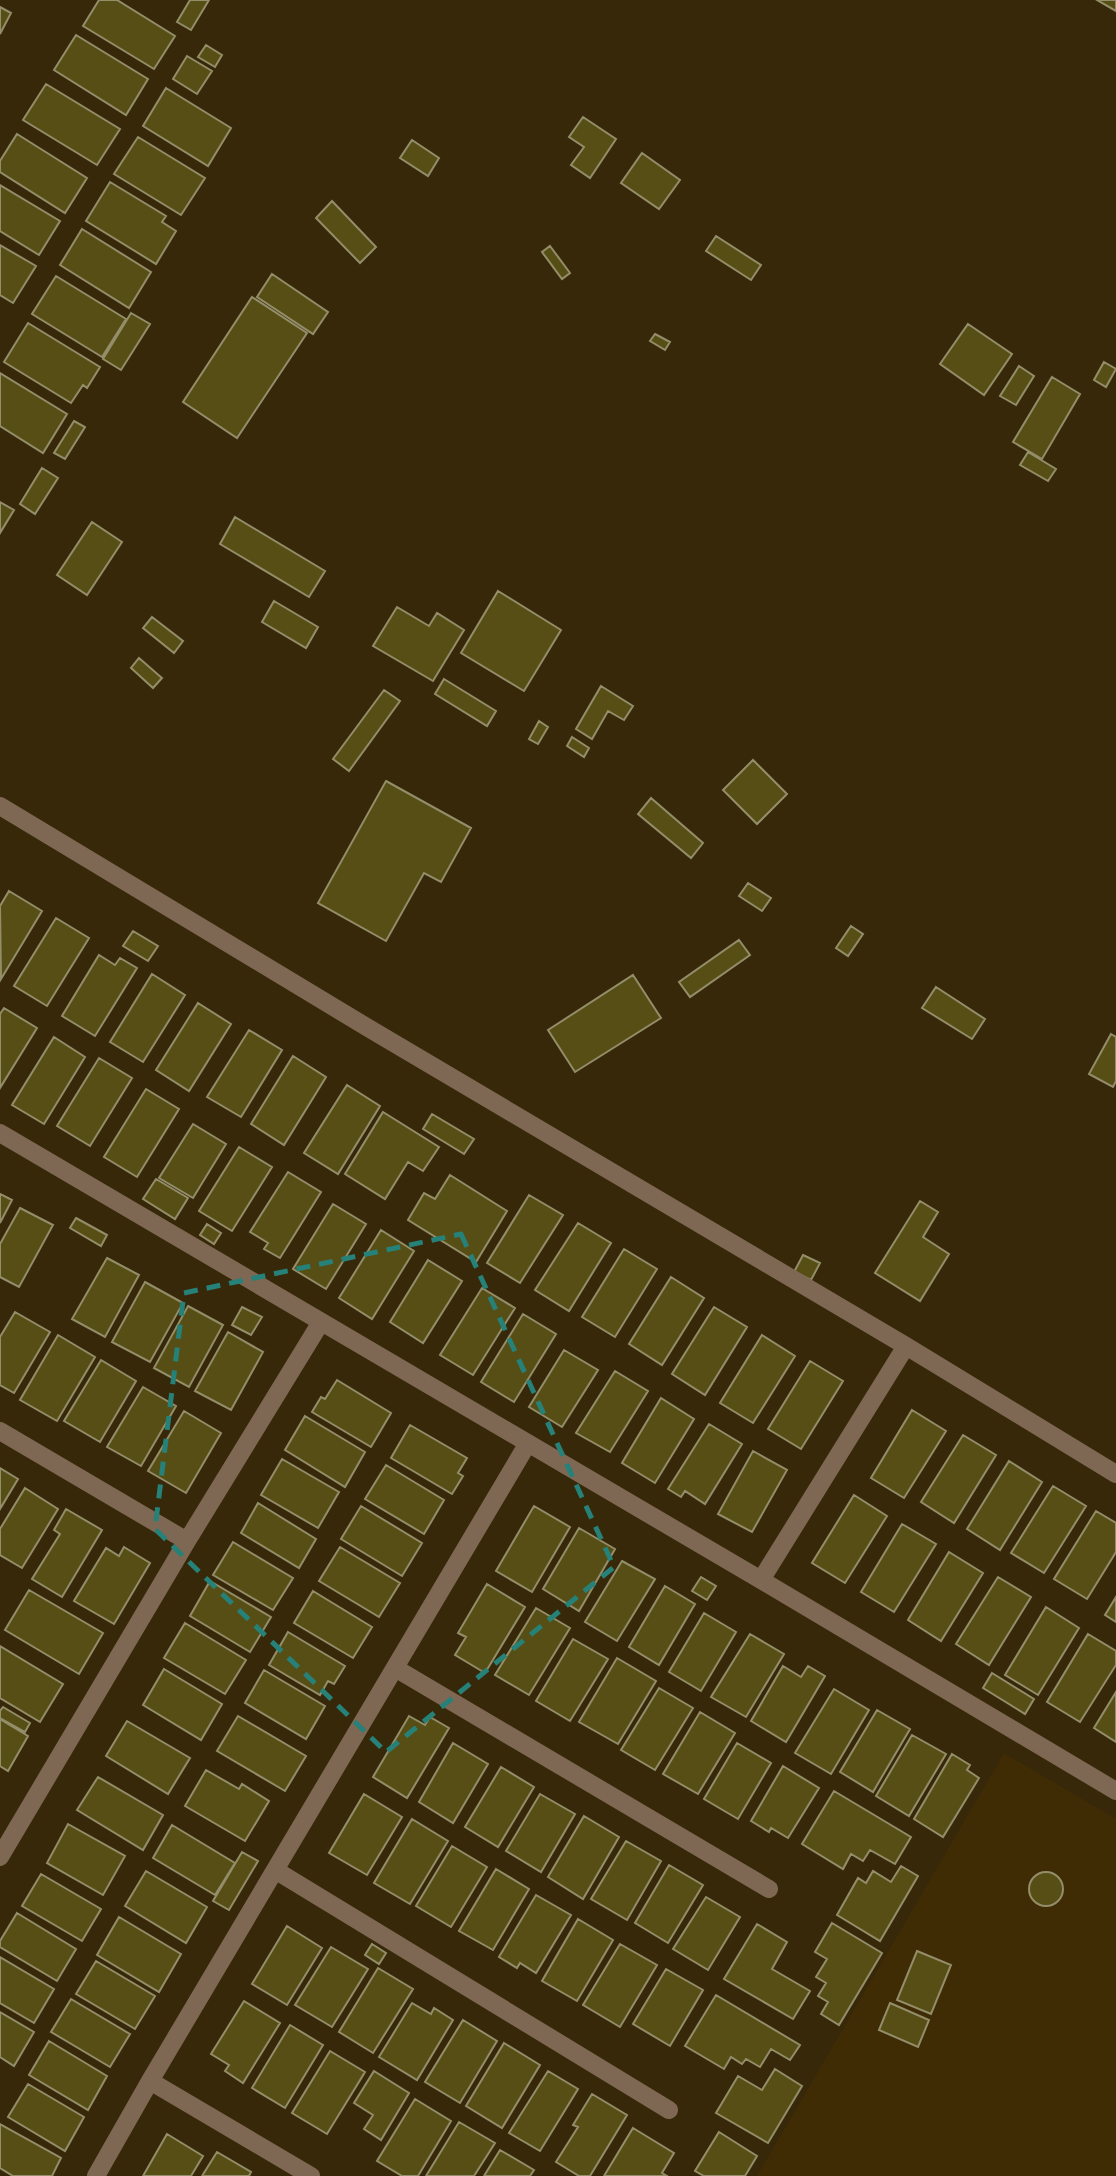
<svg xmlns="http://www.w3.org/2000/svg" width="1116" height="2176" viewBox="0 0 1116 2176" font-family="'Roboto Condensed',sans-serif">
	<style>
		.built { fill: #3f2c04 }
		.building { fill: #574e15; stroke: #938d6a; stroke-width: 2 }
		.lines { fill: none; stroke-linecap: round; stroke-linejoin: round }
		.minor { stroke: #7f6853; stroke-width: 18 }
		.marked { fill: none; stroke: #268178; stroke-width: 5; stroke-dasharray: 14 9; stroke-linejoin: round }
	</style>
	<rect width="100%" height="100%" fill="#372809"/>
	<!-- built -->
	<path class="built" d="M1004,1753l112,66v357h-359z"/>
	<!-- building -->
	<path class="building" d="M99,0h18l58,36 -21,33 -71,-43z
		M190,0h19l-18,30 -14,-8z
		M1097,0h19v11z
		M0,7l11,6 -11,21z
		M76,35l72,44 -22,36 -72,-45z
		M206,45l16,10 -7,12 -17,-10z
		M187,56l25,15 -15,23 -24,-15z
		M46,84l74,45 -23,36 -74,-45z
		M166,88l65,40 -23,38 -65,-40z
		M583,117l33,22 -26,39 -19,-13 13,-18 -15,-10z
		M17,134l70,44 -22,35 -65,-41v-11z
		M138,137l67,41 -24,37 -67,-41z
		M412,140l27,18 -11,18 -28,-18z
		M642,153l38,27 -21,29 -38,-26z
		M110,182l56,34 -4,6 14,9 -20,33 -70,-43z
		M0,185l60,36 -21,34 -39,-24z
		M332,201l44,46 -16,16 -44,-45z
		M82,229l69,43 -22,36 -69,-43z
		M716,236l45,29 -10,15 -45,-29z
		M0,245l36,21 -23,37 -13,-8z
		M550,246l20,27 -8,6 -20,-27z
		M272,274l56,38 -15,22 -56,-37z
		M56,276l70,43 -24,38 -70,-43z
		M252,297l55,36 -70,105 -54,-36z
		M131,313l19,11 -29,46 -18,-11z
		M28,323l72,44 -13,21 -4,-3 -12,18 -67,-41z
		M968,324l44,30 -28,41 -44,-31z
		M655,334l15,8 -5,8 -15,-9z
		M1104,362l12,7 -10,18 -12,-7z
		M1019,366l15,10 -18,29 -16,-9z
		M0,373l67,41 -24,39 -43,-27z
		M1052,377l28,17 -38,65 -29,-17z
		M74,421l11,6 -20,32 -11,-6z
		M1028,452l28,17 -8,12 -28,-16z
		M42,468l16,10 -23,36 -15,-10z
		M0,502l14,8 -14,23z
		M235,517l90,54 -16,26 -89,-53z
		M92,522l30,20 -35,53 -30,-20z
		M498,591l63,39 -37,61 -63,-38z
		M274,601l44,26 -12,21 -44,-26z
		M397,607l32,19 8,-13 27,17 -31,51 -60,-35z
		M152,617l31,24 -9,12 -31,-25z
		M139,658l23,20 -9,10 -22,-20z
		M444,679l52,32 -9,15 -52,-32z
		M601,686l32,20 -9,14 -16,-9 -16,28 -16,-10z
		M384,690l16,11 -51,70 -16,-12z
		M539,721l9,6 -10,17 -9,-5z
		M572,737l17,11 -5,9 -17,-11z
		M753,760l34,34 -30,30 -34,-34z
		M386,781l85,47 -30,54 -17,-9 -38,68 -68,-38z
		M651,798l52,45 -12,15 -53,-44z
		M748,883l23,15 -9,13 -23,-15z
		M9,891l33,20 -41,68 -1,-73z
		M56,918l33,20 -42,68 -33,-20z
		M851,926l12,8 -15,22 -12,-8z
		M133,931l25,15 -10,15 -25,-15z
		M739,940l11,15 -60,42 -11,-15z
		M99,955l16,10 5,-7 17,10 -42,68 -33,-20z
		M152,974l33,21 -42,67 -33,-20z
		M633,975l28,43 -86,54 -27,-42z
		M936,987l49,32 -13,20 -50,-31z
		M198,1003l33,21 -42,67 -33,-21z
		M4,1008l33,20 -37,60v-74z
		M249,1030l33,20 -41,67 -34,-20z
		M1111,1034l5,3v44l-3,6 -24,-13z
		M54,1037l31,20 -41,67 -32,-19z
		M293,1056l33,21 -42,68 -33,-21z
		M99,1058l33,20 -42,68 -33,-20z
		M347,1085l33,21 -42,68 -34,-21z
		M146,1089l33,20 -42,68 -33,-20z
		M383,1112l56,35 -16,24 -15,-9 -23,37 -40,-25z
		M432,1114l42,25 -10,15 -41,-25z
		M193,1124l33,20 -33,54 -34,-20z
		M239,1147l33,20 -40,64 -33,-20z
		M288,1172l33,20 -41,66 -16,-9 4,-6 -18,-11z
		M450,1175l57,36 -31,51 -68,-42 16,-27 11,6z
		M156,1179l32,19 -13,21 -32,-20z
		M0,1194l12,6 -12,23z
		M529,1195l34,20 -43,68 -33,-20z
		M920,1201l18,11 -15,25 26,17 -29,47 -45,-28z
		M333,1204l33,20 -40,65 -33,-20z
		M20,1208l33,17 -34,62 -19,-10v-33z
		M76,1218l31,17 -6,11 -31,-18z
		M578,1223l33,20 -42,68 -34,-21z
		M207,1224l14,9 -7,11 -14,-9z
		M381,1230l33,21 -42,68 -33,-21z
		M624,1249l33,20 -42,68 -33,-20z
		M803,1255l17,8 -9,17 -17,-8z
		M107,1258l32,17 -34,62 -33,-18z
		M428,1260l34,21 -39,62 -33,-21z
		M671,1277l33,21 -42,67 -33,-21z
		M145,1282l38,21 -33,59 -38,-20z
		M482,1288l33,20 -42,67 -33,-20z
		M188,1306l35,19 -34,62 -35,-19z
		M242,1307l20,10 -11,18 -19,-10z
		M714,1307l33,20 -42,68 -33,-21z
		M15,1312l35,20 -36,61 -14,-8v-48z
		M523,1314l33,20 -42,68 -33,-20z
		M228,1332l35,20 -32,58 -36,-19z
		M58,1335l37,22 -38,64 -37,-21z
		M762,1335l33,21 -42,67 -33,-20z
		M564,1350l34,20 -36,57 -33,-20z
		M101,1360l35,21 -36,61 -36,-21z
		M810,1361l33,20 -42,68 -33,-20z
		M615,1371l33,20 -38,61 -34,-19z
		M337,1380l54,33 -20,34 -59,-35 9,-15 4,2z
		M143,1387l33,19 -35,60 -34,-19z
		M661,1398l33,21 -39,64 -33,-20z
		M912,1410l34,21 -42,67 -33,-20z
		M184,1411l37,22 -35,60 -38,-22z
		M305,1416l60,36 -20,35 -60,-37z
		M709,1424l33,20 -37,60 -20,-13 -4,6 -13,-8z
		M410,1425l57,33 -9,15 5,3 -11,18 -61,-36z
		M963,1435l33,20 -42,68 -33,-21z
		M753,1451l34,19 -35,62 -34,-18z
		M282,1459l57,33 -21,36 -57,-33z
		M1009,1461l33,21 -42,68 -33,-21z
		M386,1465l58,35 -20,34 -59,-35z
		M0,1468l18,11 -18,30z
		M1053,1486l33,20 -42,67 -33,-20z
		M25,1488l33,21 -36,59 -22,-13v-26z
		M854,1495l33,21 -42,67 -33,-20z
		M258,1503l58,36 -17,29 -58,-35z
		M361,1506l61,37 -20,33 -61,-37z
		M534,1506l36,21 -38,65 -36,-21z
		M66,1509l36,21 -40,67 -30,-18 28,-45 -6,-4z
		M1096,1511l20,12v29l-29,47 -33,-20z
		M902,1524l34,20 -42,68 -33,-20z
		M579,1528l36,21 -36,62 -36,-22z
		M233,1542l60,36 -20,32 -60,-35z
		M124,1547l26,16 -36,61 -40,-23 32,-53 13,8z
		M340,1547l60,36 -21,34 -60,-36z
		M949,1552l34,21 -42,68 -33,-21z
		M622,1561l33,18 -38,62 -32,-19z
		M701,1577l15,9 -9,14 -15,-9z
		M998,1577l33,20 -42,68 -33,-21z
		M210,1581l61,36 -21,35 -60,-36z
		M487,1584l38,23 -40,66 -30,-18 11,-18 -8,-4z
		M665,1586l30,18 -36,61 -30,-18z
		M29,1590l74,43 -24,41 -74,-44z
		M313,1591l59,36 -19,31 -59,-35z
		M1116,1597v25l-11,-7z
		M1046,1607l33,21 -41,67 -33,-20z
		M536,1608l34,20 -41,67 -34,-20z
		M704,1613l32,19 -35,59 -32,-19z
		M185,1623l61,37 -21,34 -61,-36z
		M288,1632l57,34 -11,18 -6,-3 -8,14 -51,-30z
		M750,1634l34,20 -38,63 -35,-20z
		M1088,1634l28,17v14l-36,57 -33,-20z
		M573,1639l35,20 -38,62 -34,-20z
		M0,1646l63,38 -23,38 -40,-24z
		M617,1658l39,23 -38,63 -39,-22z
		M783,1666l18,11 7,-11 17,10 -39,66 -35,-21z
		M164,1669l58,35 -21,36 -58,-35z
		M264,1670l61,36 -19,33 -61,-36z
		M992,1673l42,26 -9,15 -42,-26z
		M659,1688l34,20 -38,62 -34,-20z
		M834,1689l35,21 -38,64 -36,-21z
		M1116,1692v50l-22,-14z
		M3,1707l27,16 -5,9 -25,-14v-7z
		M877,1710l33,19 -37,63 -33,-20z
		M700,1712l35,21 -37,61 -35,-20z
		M238,1716l68,40 -21,35 -68,-40z
		M409,1716l16,9 5,-8 19,11 -42,70 -34,-21z
		M0,1719l28,17 -20,35 -8,-5z
		M127,1721l63,37 -22,36 -62,-38z
		M912,1735l34,19 -37,62 -33,-20z
		M453,1743l35,21 -35,59 -34,-21z
		M737,1743l34,20 -33,56 -34,-20z
		M952,1754l18,11 -3,5 12,8 -36,59 -29,-18z
		M783,1766l36,22 -31,50 -17,-10 -2,4 -18,-11z
		M501,1767l33,20 -36,60 -33,-20z
		M206,1770l33,19 3,-5 27,17 -24,40 -60,-35z
		M98,1777l65,38 -20,35 -66,-40z
		M834,1791l77,46 -16,27 -25,-14 -7,11 -12,-7 -8,15 -41,-25z
		M364,1794l38,23 -35,58 -38,-22z
		M540,1794l35,20 -34,58 -35,-21z
		M584,1816l35,21 -36,62 -35,-22z
		M412,1819l36,22 -38,63 -36,-21z
		M68,1824l57,32 -22,39 -56,-32z
		M172,1825l63,38 -20,32 -62,-37z
		M626,1841l35,20 -34,59 -36,-21z
		M452,1846l35,21 -36,60 -35,-21z
		M242,1852l16,9 -29,49 -16,-9z
		M669,1865l34,20 -35,58 -33,-20z
		M901,1866l17,10 -38,65 -43,-26 21,-37 8,5 7,-12 18,11z
		M496,1869l33,20 -36,61 -34,-19z
		M146,1871l61,36 -21,36 -61,-37z
		M1029 1889a17 17 0 1 1 34 0a17 17 0 1 1-34 0Z
		M41,1874l60,35 -19,32 -60,-35z
		M536,1895l35,20 -35,58 -16,-10 -3,5 -18,-11z
		M706,1897l34,20 -32,53 -35,-21z
		M17,1913l59,36 -19,32 -57,-34v-6z
		M119,1917l62,37 -22,38 -62,-37z
		M578,1919l35,21 -36,61 -35,-20z
		M832,1923l50,30 -43,72 -18,-11 7,-12 -10,-6 8,-13 -10,-6 11,-18 -12,-7z
		M757,1924l30,18 -15,27 38,22 -17,28 -69,-40z
		M287,1926l35,22 -35,57 -35,-21z
		M372,1944l14,9 -7,11 -14,-9z
		M620,1944l37,21 -37,62 -37,-22z
		M331,1947l37,22 -36,58 -37,-22z
		M917,1951l34,14 -20,49 -34,-14z
		M0,1957l54,32 -20,34 -34,-20z
		M96,1961l59,35 -20,33 -59,-35z
		M378,1968l35,21 -40,64 -34,-21z
		M666,1969l37,21 -33,56 -37,-22z
		M716,1995l84,50 -10,15 -19,-11 -11,18 -14,-8 -4,5 -11,-7 -7,12 -39,-23z
		M71,1999l59,35 -20,33 -59,-35z
		M244,2001l36,22 -37,60 -18,-12 4,-6 -18,-11z
		M412,2003l19,11 3,-6 19,12 -36,60 -38,-23z
		M890,2003l39,17 -11,27 -39,-17z
		M0,2012l34,20 -20,34 -14,-9z
		M463,2020l34,21 -37,62 -35,-21z
		M290,2025l33,20 -38,63 -33,-20z
		M49,2041l58,35 -19,34 -59,-35z
		M504,2043l36,22 -38,63 -36,-22z
		M330,2051l35,21 -38,62 -35,-21z
		M775,2069l27,17 -34,57 -52,-30 22,-37 24,14z
		M374,2071l35,22 -28,47 -17,-11 9,-14 -19,-12z
		M548,2071l30,18 -38,62 -31,-18z
		M28,2084l56,33 -19,34 -57,-34z
		M592,2094l35,21 -37,61h-11l-23,-14 22,-35 -5,-2z
		M415,2099l36,22 -33,55h-16l-25,-15z
		M459,2122l36,21 -21,33h-48z
		M0,2124l61,34 -9,18h-39l-13,-8z
		M633,2128l41,25 -12,20 5,3h-63z
		M719,2132l38,24 -12,20h-41l-9,-5z
		M167,2134l36,22 -12,20h-48z
		M500,2150l34,20 -4,6h-46z
		M217,2152l34,20 -2,4h-47z"/>
	<g class="lines">
		<!-- minor -->
		<path class="minor" d="M0,806l370,223 536,317 210,128
			M0,1133l761,447 355,211
			M0,1431l187,110
			M761,1580l145,-234
			M395,1668l374,221
			M0,1857l187,-316 134,-219
			M275,1870l394,240
			M150,2081l161,95
			M96,2176l54,-95 378,-638"/>
	</g>
	<!-- marked area -->
	<path class="marked" d="M461,1234l153,333 -228,185 -231,-223 29,-236z"/>
</svg>
